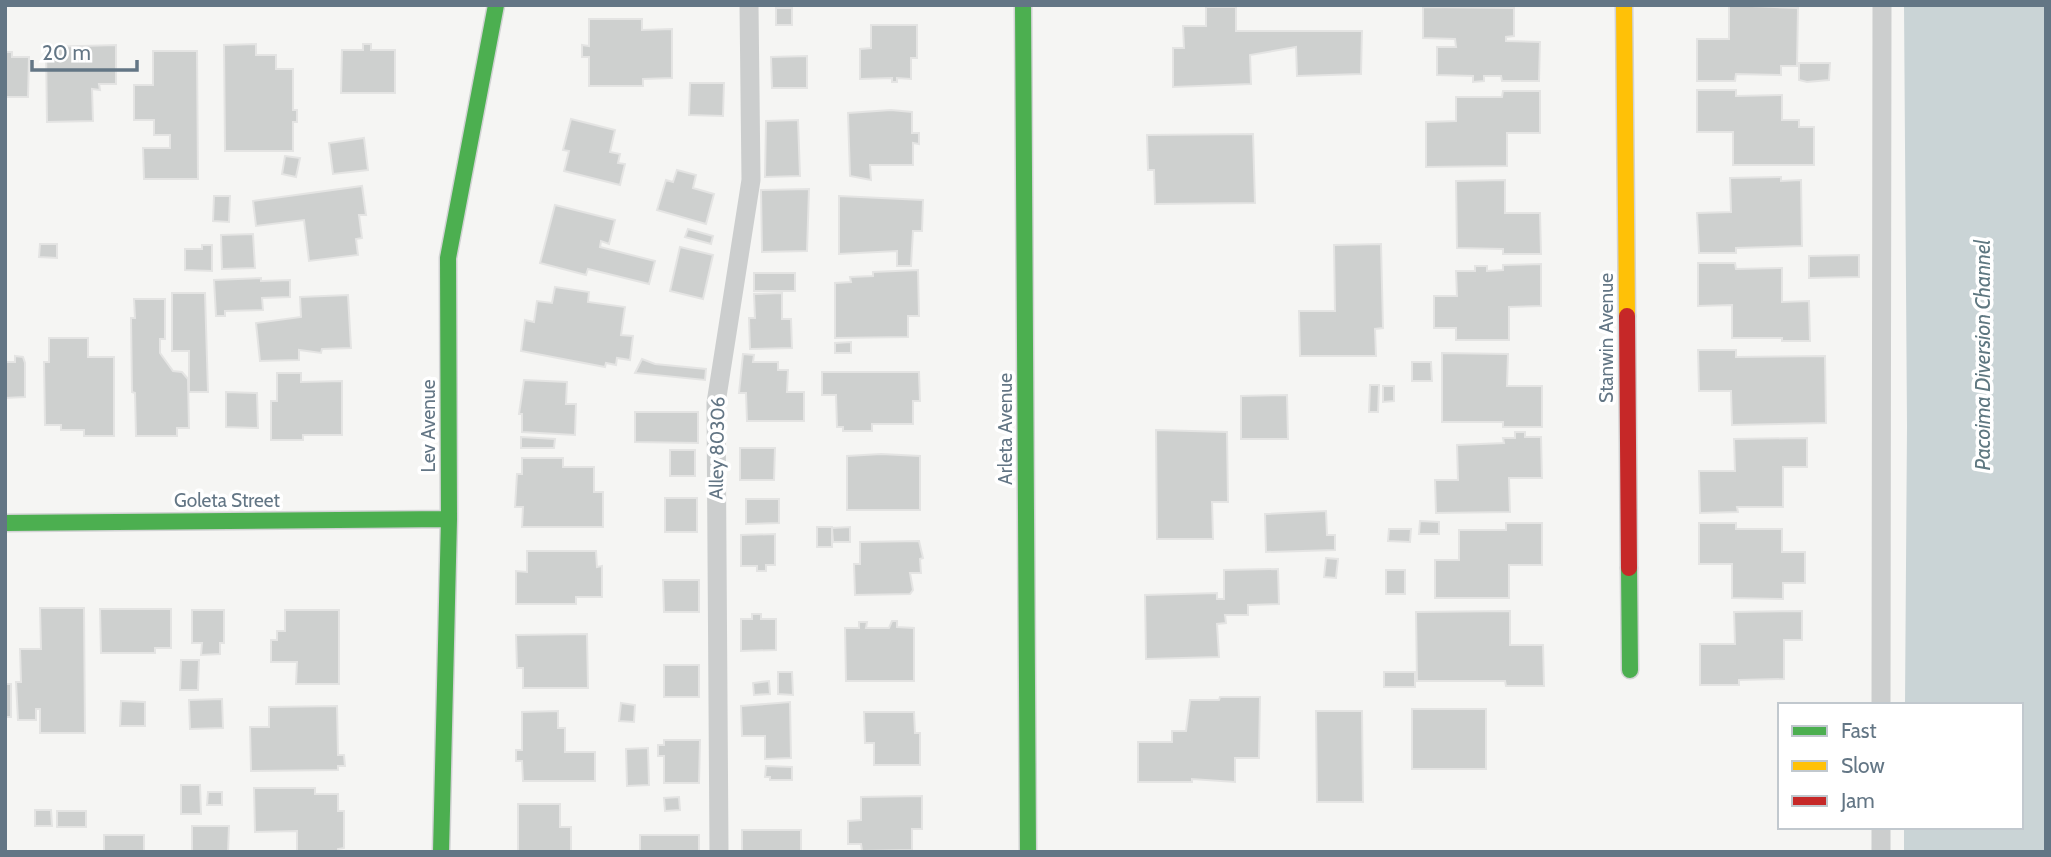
<svg xmlns="http://www.w3.org/2000/svg" width="2051" height="857" viewBox="0 0 2051 857" font-family="Cabin,sans-serif">
	<style>
		.water { fill: #cad4d6 }
		.building { fill: #ced0cf; stroke: #e4e4e3; stroke-width: 2 }
		.lines { fill: none; stroke-linecap: round; stroke-linejoin: round }
		.fast-casing { stroke: #d2d3d4; stroke-width: 19 }
		.slow-casing { stroke: #d2d3d4; stroke-width: 19 }
		.jam-casing { stroke: #d2d3d4; stroke-width: 19 }
		.lane { stroke: #cccece; stroke-width: 19 }
		.fast { stroke: #4caf50; stroke-width: 16 }
		.slow { stroke: #ffc107; stroke-width: 16 }
		.jam { stroke: #c62828; stroke-width: 16 }
		.labels { text-anchor: middle; dominant-baseline: central; stroke-width: 7; stroke-linejoin: round; paint-order: stroke }
		.street-label { font-size: 19px; fill: #637685; stroke: #fff }
		.water-label { font-size: 21px; font-style: italic; fill: #5f7881; stroke: #fff }
	</style>
	<rect width="100%" height="100%" fill="#f5f5f3"/>
	<!-- water -->
	<path class="water" d="M1904,5h142v847h-142v-25h117v-122h-116l2,-279z"/>
	<!-- building -->
	<path class="building" d="M1729,5l69,3 -1,58h-16v9l-45,-1 -1,7h-38v-42h32z
		M1206,7h30v24h126l-1,43 -64,2 -1,-29 -46,8 1,29 -78,3v-39h11l-1,-22h23z
		M1423,7l91,1v28l-8,1v4l34,1 -1,39h-37l-1,-5h-17v5l-11,1v-6l-36,-1v-28h19l-1,-8 -32,-1z
		M776,8h16v17h-16z
		M589,19h53v11l30,-1v49l-29,1v7h-54v-29h-7v-12l7,1z
		M871,25h46v33h-6v21l-14,-1v4h-5v-4l-32,1v-30l11,-1z
		M256,44v11h20v14h17v41h4v12h-4v29h-68l-1,-106z
		M363,44h8v6h24v43h-54l1,-43h21z
		M116,45v39h-17l1,6 -8,-1 1,32 -46,1 -1,-75z
		M153,51h44l1,128h-54l-1,-31h27v-13h-16v-15h-20v-35h19z
		M5,52h7v5h17l-1,40h-23z
		M807,56v32h-35l-1,-31z
		M1799,63h31l-1,17 -22,2 -8,-2z
		M690,83h34l-1,33 -34,-1z
		M1697,90h39v6l46,-1v25h17v7h15v38h-81v-33h-36z
		M1503,91h37v42h-33v33l-81,1v-45l30,-1v-24h46z
		M891,110l21,2v21h7v11l-6,-1v22h-43l1,15 -21,-4 -2,-63z
		M571,119l44,11 -5,22 10,2 -2,9 7,1 -5,21 -56,-14 5,-20 -6,-1z
		M798,120l2,56 -35,1 1,-56z
		M1253,134l2,69 -100,1 -1,-34h-6l-1,-35z
		M364,138l4,32 -35,4 -4,-31z
		M285,156l15,2 -4,19 -14,-3z
		M677,170l19,5 -3,13 21,6 -8,30 -49,-14 9,-30 7,2z
		M1781,177v4l20,-1 1,66 -66,2v5h-37l-2,-40 34,-1 -1,-34z
		M1505,180v33h35l1,41h-38v-5l-46,-1 -1,-67z
		M362,186l4,29h-7l3,23 -6,1 2,16 -49,6 -5,-41 -48,6 -3,-25z
		M809,189l-2,62 -45,1 -1,-62z
		M214,196h16l-1,26 -16,-1z
		M839,196l84,4 -1,31h-9l-2,35h-14v-15l-58,3z
		M555,205l60,15 -6,24 -8,-3 -1,6 55,14 -6,23 -61,-15 -2,6 -46,-12z
		M688,229l25,7 -2,8 -26,-7z
		M253,234l2,34 -33,1 -1,-34z
		M40,244h17v14l-18,-1z
		M1381,244l2,84 -8,1 1,27h-76l-1,-45h36l-1,-66z
		M202,245h10v26l-27,-1v-21h17z
		M680,247l33,8 -10,44 -33,-8z
		M1859,255v22l-50,1v-22z
		M1698,263h37l1,6 46,-1v34l27,-1 1,40h-28v-3h-50v-33l-34,1z
		M1541,264v42l-32,1v33h-53v-12h-22v-32h23l-1,-25h19v-5h12v5l16,-1v-5z
		M918,270l1,46h-11v21l-73,1v-55l16,-1 -1,-5 23,-1v-4z
		M754,273h41v18h-41z
		M261,278v3l29,-1v17l-28,1 1,12 -38,1v5h-9l-2,-36z
		M555,287l34,5 -1,10 37,5 -4,28 12,1 -3,24 -13,-2 -1,7 -10,-2 -1,4 -84,-16 4,-31 9,2 3,-21 15,2z
		M172,293h33l3,99h-19v-41h-17z
		M782,293v26h9l1,29 -42,1 -1,-31h6l-1,-24z
		M348,295l3,53 -29,1 -1,4 -22,-3v10l-39,1 -4,-38 45,-6 -1,-20z
		M134,299h31v40h-5v14l13,18 9,1 6,7 1,49h-12v8h-41l-1,-43 -3,-1 -1,-74h4z
		M49,338h39v19h26v79h-30v-6h-23v-5h-16l-1,-63h5z
		M851,342v11h-16v-10z
		M1698,350h38v7l89,-1 1,67 -94,2 -1,-34h-32z
		M1442,353l66,1 -1,32h35v41h-39v-5h-61z
		M743,354l11,1 -1,7h25v8h10l-1,22h17v29h-57l-1,-28h-7z
		M15,356l8,1 2,6v34l-20,1v-36h10z
		M642,359l13,5 51,5 -1,11 -70,-7z
		M1412,362h19l1,19h-20z
		M822,372h97l1,29h-7v23h-41v7h-29v-4h-6l-1,-32h-14z
		M277,373h24v9l41,-1v54h-39v5h-32v-39h6z
		M524,380l43,2 -1,22h10l-1,31 -53,-3v-18h-3z
		M1370,385h9l-1,27h-9z
		M1383,386h11v15l-11,1z
		M226,392l31,1 1,35 -32,-1z
		M1287,395l1,44h-47v-43z
		M635,412h63v31l-63,-1z
		M1156,430l71,2 1,70h-16l1,37h-56z
		M1515,432h10v5h16l1,41h-33l1,34 -74,1 -1,-33h23l-1,-35 47,-2 -1,-5h12z
		M521,437l34,2 -1,9h-33z
		M1807,438v29h-24v40h-46l1,5 -38,1 -1,-42h36l-1,-32z
		M740,448h35l-1,32h-34z
		M670,450h25v26h-25z
		M881,454l39,2v54h-73v-54z
		M522,458h41v9h31v25h9v35h-81l1,-20h-8l2,-33h5z
		M665,498h32v34h-32z
		M746,499h33v24l-33,1z
		M1326,511l1,24h8v15l-69,2 -1,-38z
		M1420,521l19,1v12h-20z
		M1506,523h36v42h-33v33h-74v-38h24v-30h47z
		M1699,523h37v6h46v23h23v31h-22v16l-51,-1v-34h-33z
		M817,527h15v20h-15z
		M850,527v15h-17l-1,-14z
		M1389,529h22l-1,13 -22,-1z
		M775,534v31h-9v6h-9v-5h-16v-31z
		M919,541l4,17 -3,1 1,14h-11l3,17 -3,4 -55,1 -1,-31h6v-22z
		M527,551h69l1,16 5,-1v31h-26v7h-60v-33l11,1z
		M1326,558l12,1 -2,19 -12,-1z
		M1278,569l1,35 -31,1v10h-23l1,8 -9,1 2,33 -73,2 -1,-64 72,-2v6h7v-29z
		M1386,570h19v24h-19z
		M663,580h36v32h-35z
		M40,608h44l1,125h-45v-24h-4v11h-18l-2,-38h5l-1,-33h21z
		M100,609h71v39h-16v5h-54z
		M192,610h32v33h-4v11l-19,1 1,-12h-10z
		M285,610h54v74h-43l1,-22h-26v-22h6v-9h8z
		M1510,611v34h33l1,41h-38l-1,-5h-88l-1,-69z
		M1802,611v29h-18v39l-45,1v5h-39v-41h35l-1,-32z
		M752,614h9v5h15v31l-35,1v-32h11z
		M892,621h5v6l17,1v53h-68l-1,-53h14v-6h8l-1,6h23z
		M587,634l1,54h-65v-20h-6l-1,-33z
		M181,660h18l-1,30h-18z
		M664,665h35v32h-35z
		M778,672h14l1,23 -15,-1z
		M1384,672h31v15h-31z
		M769,681l1,13 -16,1 -1,-12z
		M5,684h6v33h-6z
		M1220,697h40l-1,61h-24v24l-43,-3v3h-54v-40h34v-11h14l4,-31h29z
		M222,699l1,29 -33,1 -1,-29z
		M121,701l24,1v24h-25z
		M790,702l1,56 -26,1v-23h-23l-1,-30z
		M621,703l14,2 -1,17 -15,-1z
		M337,706l1,49h6l1,11h-7v4l-87,1 -1,-44h19v-20z
		M1412,709h74v60h-74z
		M558,711v17h7v24h30v29h-72l-1,-20h-6v-11h6v-38z
		M1316,711h46l1,91h-46z
		M864,712h50l1,21h5v32h-46v-22h-9z
		M664,740h36l-1,43h-35v-27h-6v-11h6z
		M648,748l1,37 -22,1 -1,-37z
		M766,766l26,1v13h-22v-3h-5z
		M181,785h19l1,29h-20z
		M254,788h61v6h23v17h6v37l-6,1v3h-41v-21l-42,1z
		M208,792h14v13h-15z
		M922,796v33h-10v21l-50,1 -1,-7h-13v-23l13,-1v-23z
		M679,797l1,13 -15,1 -1,-13z
		M518,804h42v23h11v25h-53z
		M35,810h16l1,16h-17z
		M57,811h29v16h-29z
		M192,826h37l-1,26h-36z
		M742,830h59v22h-59z
		M104,835h40v17h-40z
		M640,835h59v17h-59z"/>
	<g class="lines">
		<!-- fast casing -->
		<g class="fast-casing">
			<path id="fast" d="M1023,5l5,847
				M5,523l444,-4
				M1629,568l1,102
				M441,852l8,-333 -1,-261 48,-253"/>
		</g>
		<!-- slow casing -->
		<g class="slow-casing">
			<path id="slow" d="M1624,5l3,311"/>
		</g>
		<!-- jam casing -->
		<g class="jam-casing">
			<path id="jam" d="M1627,316l2,252"/>
		</g>
		<!-- lane -->
		<path class="lane" d="M1881,705l1,-700
			M719,852l-3,-449 35,-223 -2,-175
			M1881,852v-25"/>
		<!-- fast -->
		<use href="#fast" class="fast"/>
		<!-- slow -->
		<use href="#slow" class="slow"/>
		<!-- jam -->
		<use href="#jam" class="jam"/>
	</g>
	<g class="labels">
		<!-- street labels -->
		<g class="street-label">
			<text transform="translate(1606 338) rotate(-90)">Stanwin Avenue</text>
			<text transform="translate(428 426) rotate(-90)">Lev Avenue</text>
			<text transform="translate(1005 429) rotate(-90)">Arleta Avenue</text>
			<text transform="translate(717 448) rotate(-89)">Alley 80306</text>
			<text x="227" y="500">Goleta Street</text>
		</g>
		<!-- water labels -->
		<g class="water-label">
			<text transform="translate(1982 355) rotate(-90)">Pacoima Diversion Channel</text>
		</g>
	</g>
	<!-- border -->
	<rect width="2051" height="857" fill="none" stroke="#637685" stroke-width="14"/>
	<!-- legend -->
	<rect x="1778" y="703" width="245" height="126" fill="#ffffff" stroke="#c1c8ce" stroke-width="2"/>
	<rect x="1792" y="726" width="35" height="10" fill="#4caf50" stroke="#c1c8ce" stroke-width="2"/>
	<text x="1841" y="738" font-size="21" fill="#637685">Fast</text>
	<rect x="1792" y="761" width="35" height="10" fill="#ffc107" stroke="#c1c8ce" stroke-width="2"/>
	<text x="1841" y="773" font-size="21" fill="#637685">Slow</text>
	<rect x="1792" y="796" width="35" height="10" fill="#c62828" stroke="#c1c8ce" stroke-width="2"/>
	<text x="1841" y="808" font-size="21" fill="#637685">Jam</text>
	<!-- scale -->
	<path d="M32 60v10h105v-10" fill="none" stroke="#637685" stroke-width="3.5"/>
	<text x="42" y="60" font-size="21" fill="#637685" stroke="#ffffff" stroke-width="5" paint-order="stroke">20 m</text>
</svg>
